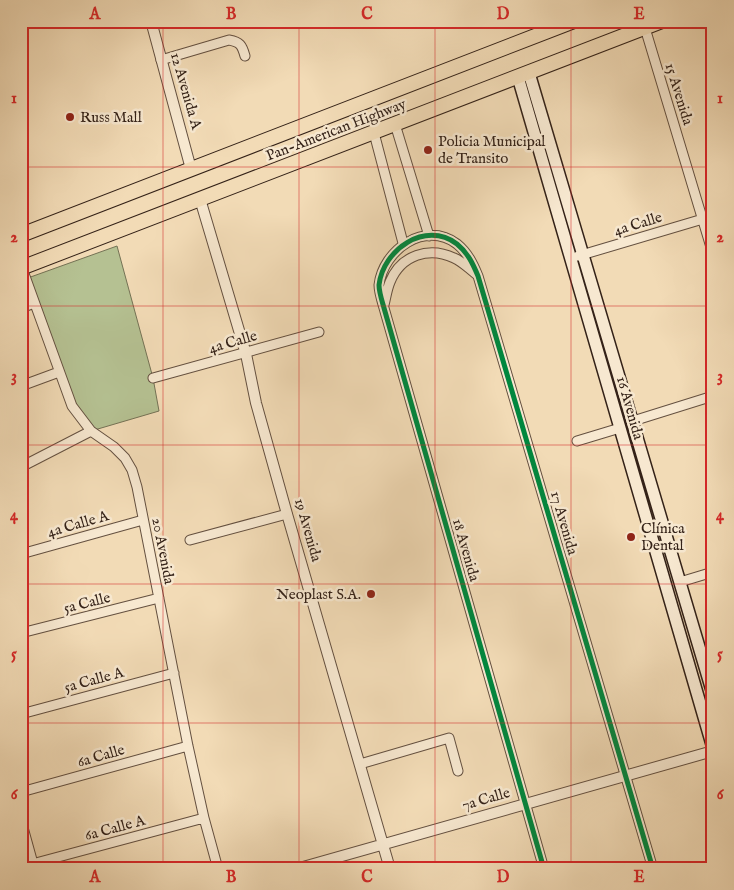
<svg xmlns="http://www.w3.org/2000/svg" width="734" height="890" viewBox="0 0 734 890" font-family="'IM FELL English',serif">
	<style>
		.green { fill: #b5c192; stroke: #747255 }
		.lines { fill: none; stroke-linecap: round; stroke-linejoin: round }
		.minor-casing { stroke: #645040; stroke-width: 11 }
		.tertiary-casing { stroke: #645040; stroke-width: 12 }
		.secondary-casing { stroke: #342218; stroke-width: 14 }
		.trunk-casing { stroke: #342218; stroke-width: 16 }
		.minor { stroke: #f7e8d0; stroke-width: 9 }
		.tertiary { stroke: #f7e8d0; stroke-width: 10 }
		.secondary { stroke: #f7e8d0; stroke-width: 11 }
		.trunk { stroke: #f2dbb6; stroke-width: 14 }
		.cycleway-casing { stroke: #f7e8d0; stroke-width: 8 }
		.cycleway { stroke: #00873e; stroke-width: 5 }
		.grid { fill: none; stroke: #d62828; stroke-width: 1; stroke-opacity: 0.55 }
		.poi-dot { fill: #8f2418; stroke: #f7e8d0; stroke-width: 2 }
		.labels { text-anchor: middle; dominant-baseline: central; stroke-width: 5; stroke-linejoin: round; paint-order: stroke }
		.street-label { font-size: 15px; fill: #342218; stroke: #f7e8d0 }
		.poi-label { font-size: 15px; fill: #342218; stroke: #f7e8d0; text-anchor: start }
		.neatline { fill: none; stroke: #d62828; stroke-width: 2 }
		.grid-label { font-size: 16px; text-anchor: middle; font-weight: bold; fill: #d62828 }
	</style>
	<rect width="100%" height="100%" fill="#f2dbb6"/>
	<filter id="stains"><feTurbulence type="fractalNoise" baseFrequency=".004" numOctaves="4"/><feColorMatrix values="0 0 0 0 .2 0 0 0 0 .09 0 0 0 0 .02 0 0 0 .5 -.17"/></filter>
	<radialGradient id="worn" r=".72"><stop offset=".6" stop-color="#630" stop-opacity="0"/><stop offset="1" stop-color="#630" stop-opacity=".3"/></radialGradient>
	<!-- green -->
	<path class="green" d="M117,246l36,132 6,33 -68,20 -12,-14 -54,-138z"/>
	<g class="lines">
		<!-- minor casing -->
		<g class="minor-casing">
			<path id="minor" d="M645,28l68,226
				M161,60l68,-20c11,2 13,5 16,16
				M395,124l34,112
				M374,133l29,110
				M578,256l135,-40
				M22,268l50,138 19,25 23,16 11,11 7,12 5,17 51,259 16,72 14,51
				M384,305c2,-8 3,-16 6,-23 11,-27 39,-36 64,-24 8,3 15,11 22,16
				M21,308l13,-5
				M153,378l166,-46
				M21,386l38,-14
				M633,421l80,-25
				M577,441l43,-13
				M21,467l70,-36
				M190,540l97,-26
				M21,554l122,-34
				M680,582l33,-10
				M21,633l138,-35
				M21,714l153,-41
				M360,764l89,-26 9,33
				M21,792l167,-46
				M32,864l172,-46
				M544,869l-160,-561c-2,-7 -5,-16 -5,-23 4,-35 46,-65 78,-41 11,9 16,20 21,32l175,593"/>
		</g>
		<!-- tertiary casing -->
		<g class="tertiary-casing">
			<path id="tertiary" d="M151,21l40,148
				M200,199l46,155 10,49 31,111 103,355
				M21,822l13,47
				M296,869l417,-118"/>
		</g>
		<!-- secondary casing -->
		<g class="secondary-casing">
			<path id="secondary" d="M529,73l184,621
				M518,77l195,671"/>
		</g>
		<!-- trunk casing -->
		<g class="trunk-casing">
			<path id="trunk" d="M21,235l553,-214
				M21,268l641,-247"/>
		</g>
		<!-- minor -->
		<use href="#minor" class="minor"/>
		<!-- tertiary -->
		<use href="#tertiary" class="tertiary"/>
		<!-- secondary -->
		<use href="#secondary" class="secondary"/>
		<!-- trunk -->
		<use href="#trunk" class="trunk"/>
		<!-- cycleway casing -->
		<g class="cycleway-casing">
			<path id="cycleway" d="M544,869l-160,-561c-2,-7 -5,-16 -5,-23 4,-35 46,-65 78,-41 11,9 16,20 21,32l175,593"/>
		</g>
		<!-- cycleway -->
		<use href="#cycleway" class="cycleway"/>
	</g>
	<!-- grid -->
	<path class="grid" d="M163,21v848M299,21v848M435,21v848M571,21v848M21,167h692M21,306h692M21,445h692M21,584h692M21,723h692"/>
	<!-- markers -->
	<g class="poi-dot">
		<circle cx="70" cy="117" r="5"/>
		<circle cx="428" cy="150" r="5"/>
		<circle cx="631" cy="537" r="5"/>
		<circle cx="371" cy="594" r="5"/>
	</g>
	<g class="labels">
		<!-- street labels -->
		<g class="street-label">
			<text transform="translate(186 91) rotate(74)">12 Avenida A</text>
			<text transform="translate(679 94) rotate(73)">15 Avenida</text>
			<text transform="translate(336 130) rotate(-21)">Pan-American Highway</text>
			<text transform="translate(638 224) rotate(-17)">4a Calle</text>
			<text transform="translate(233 342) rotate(-16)">4a Calle</text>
			<text transform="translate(630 408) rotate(74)">16 Avenida</text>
			<text transform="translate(564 523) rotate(74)">17 Avenida</text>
			<text transform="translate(78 524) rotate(-16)">4a Calle A</text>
			<text transform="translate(308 530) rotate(74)">19 Avenida</text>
			<text transform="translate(466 550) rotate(74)">18 Avenida</text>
			<text transform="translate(163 551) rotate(79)">20 Avenida</text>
			<text transform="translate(87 603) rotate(-14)">5a Calle</text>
			<text transform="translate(94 680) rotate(-15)">5a Calle A</text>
			<text transform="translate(101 756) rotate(-16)">6a Calle</text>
			<text transform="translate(486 799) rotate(-16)">7a Calle</text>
			<text transform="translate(115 828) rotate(-15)">6a Calle A</text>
		</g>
		<!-- poi labels -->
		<g class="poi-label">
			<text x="80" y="117">Russ Mall</text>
			<text x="438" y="141">Policia Municipal<tspan x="438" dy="17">de Transito</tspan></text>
			<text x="641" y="528">Clínica<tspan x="641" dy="17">Dental</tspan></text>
			<text x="361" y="594" text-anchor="end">Neoplast S.A.</text>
		</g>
	</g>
	<!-- margin -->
	<rect width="734" height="890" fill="none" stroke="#f2dbb6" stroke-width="55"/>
	<rect x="28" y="28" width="678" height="834" class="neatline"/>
	<g class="grid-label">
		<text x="95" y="19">A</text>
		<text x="231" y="19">B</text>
		<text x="367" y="19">C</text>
		<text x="503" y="19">D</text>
		<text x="639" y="19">E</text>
		<text x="14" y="103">1</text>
		<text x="720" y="103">1</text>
		<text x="14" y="242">2</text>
		<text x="720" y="242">2</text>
		<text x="14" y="381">3</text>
		<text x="720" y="381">3</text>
		<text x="14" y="520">4</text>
		<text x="720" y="520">4</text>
		<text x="14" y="659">5</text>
		<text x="720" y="659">5</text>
		<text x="14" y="799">6</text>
		<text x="720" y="799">6</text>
		<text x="95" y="882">A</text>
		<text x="231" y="882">B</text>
		<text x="367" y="882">C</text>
		<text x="503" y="882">D</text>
		<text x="639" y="882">E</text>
	</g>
	<rect width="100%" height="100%" filter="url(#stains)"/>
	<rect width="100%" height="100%" fill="url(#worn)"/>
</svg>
